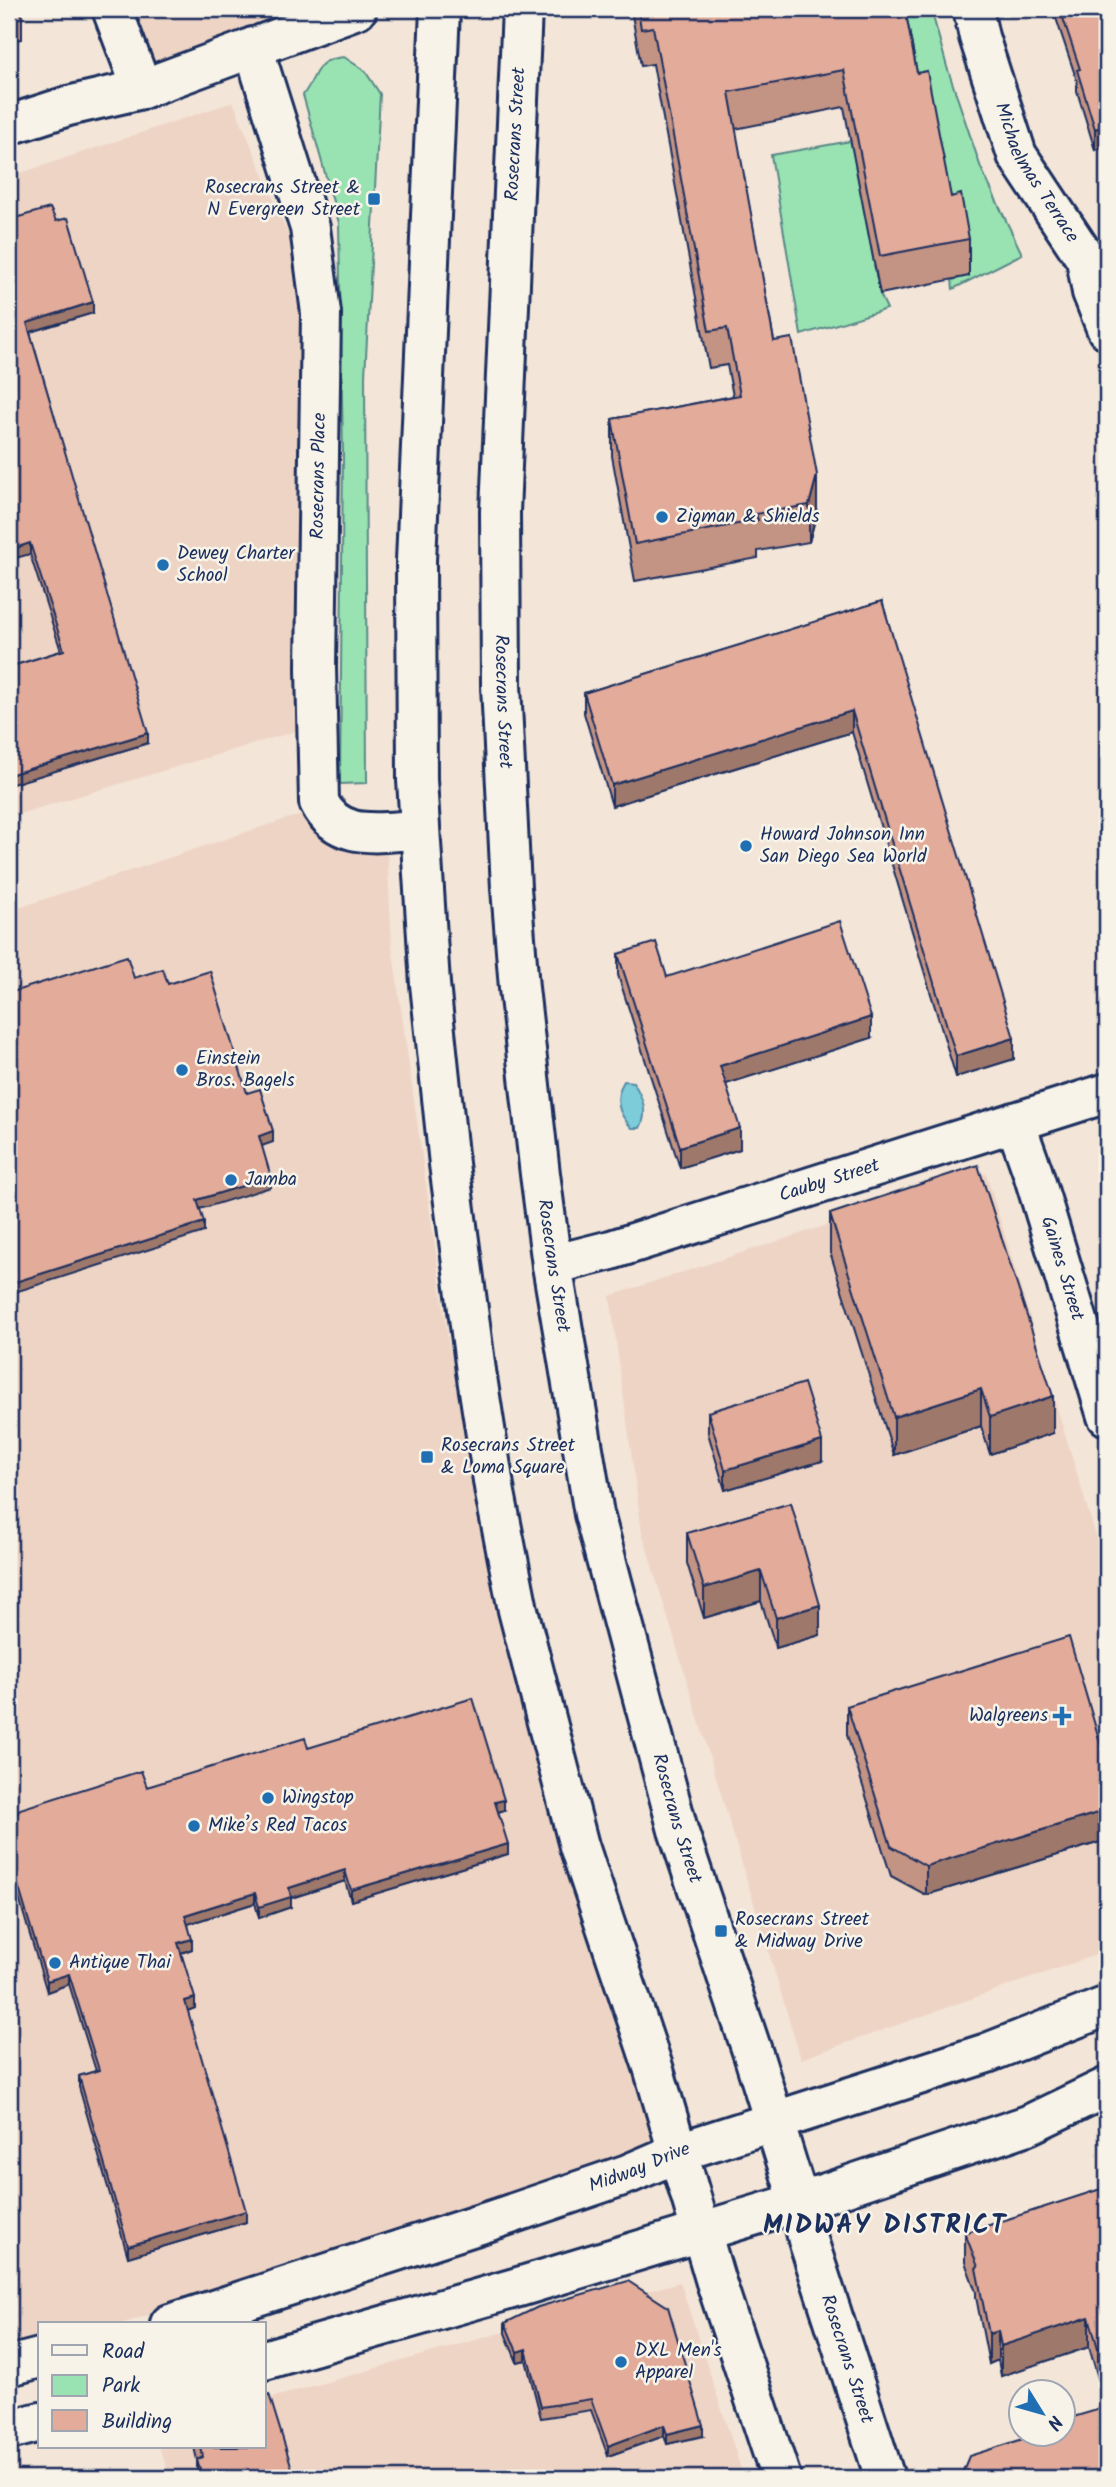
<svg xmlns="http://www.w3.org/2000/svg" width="1116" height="2487" viewBox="0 0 1116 2487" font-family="Kalam,sans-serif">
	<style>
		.built { fill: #eed4c5 }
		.green { fill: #99e3b2; stroke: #5a8988; stroke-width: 2 }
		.water { fill: #7dccd9; stroke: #568da8; stroke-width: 2 }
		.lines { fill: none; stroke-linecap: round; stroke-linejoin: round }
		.minor-casing { stroke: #1b2f5e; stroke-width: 44 }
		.major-casing { stroke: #1b2f5e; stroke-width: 44 }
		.minor { stroke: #f7f3e8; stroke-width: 38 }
		.major { stroke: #f7f3e8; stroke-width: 38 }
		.wall { fill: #c39384; stroke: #1b2f5e; stroke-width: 2 }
		.shaded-wall { fill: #9f786c; stroke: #1b2f5e; stroke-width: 2 }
		.building { fill: #e3ab9a; stroke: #1b2f5e; stroke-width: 2 }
		.poi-dot { fill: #1f6fb2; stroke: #f7f3e8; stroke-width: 2.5 }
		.labels { text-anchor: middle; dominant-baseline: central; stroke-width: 5; stroke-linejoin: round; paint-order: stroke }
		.street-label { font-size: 19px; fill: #1b2f5e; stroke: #f7f3e8 }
		.poi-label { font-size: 19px; fill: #1b2f5e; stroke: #f7f3e8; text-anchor: start }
		.district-label { font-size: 26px; font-weight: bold; letter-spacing: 2px; fill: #1b2f5e; stroke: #f7f3e8 }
	</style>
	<rect width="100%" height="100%" fill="#f3e5d8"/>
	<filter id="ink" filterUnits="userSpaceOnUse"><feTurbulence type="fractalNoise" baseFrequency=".0143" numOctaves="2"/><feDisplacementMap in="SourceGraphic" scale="14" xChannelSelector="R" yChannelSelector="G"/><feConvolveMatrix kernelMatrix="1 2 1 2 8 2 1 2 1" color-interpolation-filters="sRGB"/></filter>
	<g filter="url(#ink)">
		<!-- built -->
		<path class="built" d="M117,9h222l-194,72z
			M233,102l88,211 -5,412 -307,92v-640z
			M323,810l63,21 6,115 57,400 214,803 -381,126 -162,49h-80v25l-31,9v-1447l277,-92z
			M986,1173l121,400v378l-306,108 -159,-527 -32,-236z
			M680,2282l64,196h-573l-12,-31h105v-47z"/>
		<!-- green -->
		<path class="green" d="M898,9h33l16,58 34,101 41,86 -69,35 -1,-9 17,-4z
			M344,57l21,14 15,23 -15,282 2,407 -27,1 3,-330 -4,-231 -36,-128c16,-21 10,-35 41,-38z
			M851,141l29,153 7,15 -86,26 -30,-180z"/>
		<!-- water -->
		<path class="water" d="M624,1081l9,1c9,14 16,30 7,46h-8c-14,-14 -19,-29 -8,-47z"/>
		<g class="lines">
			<!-- minor casing -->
			<g class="minor-casing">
				<g id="minor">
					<path d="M112,9l30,80"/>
					<path id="s1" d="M973,9l6,28 38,118 69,104 6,33 15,38"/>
					<path d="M253,47l57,181 11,85 -5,355 3,134c20,41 62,29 100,28"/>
					<path d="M9,125l59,-19 74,-17 215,-80"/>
					<path id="s2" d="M1015,1122l17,48 75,246"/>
					<path id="s3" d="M552,1265l59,-15 496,-157"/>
				</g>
			</g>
			<!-- major casing -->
			<g class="major-casing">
				<g id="major">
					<path d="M440,9l-24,552 1,219 13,204 19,180 27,207 19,122 23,117 61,236 74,221 62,212 66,199"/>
					<path id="s4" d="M522,9l-22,503 1,173 10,203 8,100 21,186 12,91 42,249 84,316 76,227 45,145 9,38 77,238"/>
					<path id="s5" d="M170,2324l329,-106 129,-44 51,-22 308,-99 120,-47"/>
					<path d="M264,2360l258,-74 277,-84 229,-77 79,-38"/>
					<path d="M9,2366l31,-8"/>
					<path d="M9,2430l31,-8"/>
				</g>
			</g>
			<!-- minor -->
			<use href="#minor" class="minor"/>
			<!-- major -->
			<use href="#major" class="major"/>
		</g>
		<!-- wall -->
		<path class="wall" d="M9,9h13v30l-13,2z
			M631,9h274l12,64 34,124 18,42v37l-89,18 -36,-187 -109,22 39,212 43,171 -8,30 -51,9v7l-123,23 -23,-125v-37l121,-23 -6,-31 -18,3 -56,-304 -12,2z
			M1053,9h54l-3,10 3,13v114l-12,4 -18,-59v-10z
			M15,218l78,95 -63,19 118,411 -139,42v-118l52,-16 -31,-97z
			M882,601l132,458 -58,18 -104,-345 -240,74 -28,-93v-20z
			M618,954l49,23 204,61 -145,46 14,65 -60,19 -62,-193z
			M830,1214l223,219 -63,21 -9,-28 -87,29 -64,-203z
			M708,1412l114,49 -97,29 -17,-57z
			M791,1503l29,132 -44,13 -15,-47 -57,17 -17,-55v-30z
			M847,1706l260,60v74l-181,55 -35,-19 -44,-141z
			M308,1748l196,62 -6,2 10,42 -157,47 -6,-20 -54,17v9l-32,11 -4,-15 -67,21 4,25 -11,4 14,55 -8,3 59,211 -118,35 -49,-170v-11l17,-5 -27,-87 -22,8 -38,-127v-38l138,-40z
			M1107,2187v188l-9,3 -9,-31 -88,29 -3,-16 -9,4 -13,-67v-5l-11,-30v-29z
			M505,2323l198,113 -36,8 -3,-8 -56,20 -17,-46 -50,8 -15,-58 -9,2 -12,-29z
			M194,2447h70l31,31h-98v-18z"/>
		<!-- shaded-wall -->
		<path class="shaded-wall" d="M1098,9h9v9l-9,3z
			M1107,125v21l-12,4v-21z
			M93,302v11l-66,20v-10z
			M817,475v37l-8,30v-37z
			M30,543v11l-21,6v-10z
			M852,711v21l-240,74v-21z
			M148,733v10l-139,42v-10z
			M871,1017v21l-151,48v-20z
			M1014,1038v21l-58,18v-21z
			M740,1128v21l-60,19v-21z
			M273,1131v11l-14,5v-11z
			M271,1177v10l-74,23v-10z
			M204,1222v10l-195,62v-10z
			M981,1389v37l-87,29v-38z
			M1053,1396v37l-63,21v-37z
			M822,1441v20l-97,29v-20z
			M761,1571v30l-57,17v-30z
			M820,1605v30l-44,13v-30z
			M504,1800v10l-9,3v-11z
			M1107,1810v30l-181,55v-29z
			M508,1844v10l-157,47v-11z
			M345,1870v11l-54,17v9l-32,11v-11l30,-19z
			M255,1893v10l-70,22v-10z
			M192,1939v10l-14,5v-11z
			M69,1974v10l-22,8v-11z
			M195,1998v10l-10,4v-11z
			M246,2211v11l-118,35v-11z
			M1089,2317v30l-88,29v-30z
			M998,2331v29l-9,4v-30z
			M1107,2345v30l-9,3v-30z
			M526,2349v11l-9,2v-10z
			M664,2425v11l-56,20v-10z
			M703,2425v11l-36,8v-10z"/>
		<!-- building -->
		<path class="building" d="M638,9h267l12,64 10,-2 24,126 10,-3 8,45 -89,17 -36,-186 -115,22 45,249 18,-3 25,137 -8,30 -53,9 2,6 -123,24 -23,-125 128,-24 -13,-67 -18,3 -56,-304 -12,2z
			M1060,9h40l7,23v93l-12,4 -18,-59 3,-1z
			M9,201l6,17 35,-10 6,13 12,-3 25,84 -66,21 121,410 -139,42v-108l55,-17 -34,-107 -21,7z
			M882,601l132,437 -58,18 -104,-345 -240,74 -28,-92z
			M840,921l31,96 -151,49 20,62 -60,19 -62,-193 38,-12 11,35z
			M127,956l7,22 29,-9 5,15 42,-13 37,122 13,-4 13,42 -14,5 12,41 -74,23 7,22 -195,62v-291z
			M978,1165l75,231 -63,21 -9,-28 -87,28 -64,-203z
			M804,1383l18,58 -97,29 -17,-58z
			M791,1503l29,102 -44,13 -15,-47 -57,17 -17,-55z
			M1069,1637l38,129v44l-181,56 -35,-20 -44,-140z
			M473,1698l31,102 -9,2 13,42 -157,46 -6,-20 -56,18 2,9 -32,10 -4,-14 -70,22 7,24 -14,4 17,55 -10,3 61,210 -118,35 -49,-170 20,-6 -30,-96 -22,7 -38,-126v-28l11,-18 121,-38 6,16 158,-49 3,10z
			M1107,2187v158l-9,3 -9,-31 -88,29 -3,-15 -9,3 -13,-66 2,-1 -13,-34z
			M628,2281l40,26 35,118 -36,9 -3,-9 -56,21 -17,-47 -50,8 -15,-58 -9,3 -12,-29 33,-16z
			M269,2394l26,84h-92l-6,-18 6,-3 -2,-10h63v-51z
			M1107,2407v71h-143l-2,-5 7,-17 70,-22h24v-14z"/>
	</g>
	<!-- markers -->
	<g class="poi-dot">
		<rect x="367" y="192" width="14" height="14" rx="3.5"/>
		<circle cx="662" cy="517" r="7"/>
		<circle cx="163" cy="565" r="7"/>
		<circle cx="746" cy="846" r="7"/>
		<circle cx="182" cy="1070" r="7"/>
		<circle cx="231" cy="1180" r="7"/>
		<rect x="420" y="1450" width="14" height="14" rx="3.5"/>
		<path d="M1058.5 1705.5h7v7h7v7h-7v7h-7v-7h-7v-7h7z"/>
		<circle cx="268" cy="1798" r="7"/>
		<circle cx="194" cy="1826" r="7"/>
		<rect x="714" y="1924" width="14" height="14" rx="3.5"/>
		<circle cx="55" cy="1963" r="7"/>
		<circle cx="621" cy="2362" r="7"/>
	</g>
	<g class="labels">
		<!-- street labels -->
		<g class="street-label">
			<text transform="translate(516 134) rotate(-87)">Rosecrans Street</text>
			<text stroke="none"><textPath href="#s1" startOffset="177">Michaelmas Terrace</textPath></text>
			<text transform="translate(319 476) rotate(-89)">Rosecrans Place</text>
			<text stroke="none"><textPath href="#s4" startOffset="693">Rosecrans Street</textPath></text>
			<text stroke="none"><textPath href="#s3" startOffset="290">Cauby Street</textPath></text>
			<text stroke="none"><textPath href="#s4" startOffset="1260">Rosecrans Street</textPath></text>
			<text stroke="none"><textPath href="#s2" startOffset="154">Gaines Street</textPath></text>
			<text stroke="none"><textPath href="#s4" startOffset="1827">Rosecrans Street</textPath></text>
			<text stroke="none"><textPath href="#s5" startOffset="495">Midway Drive</textPath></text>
			<text stroke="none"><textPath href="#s4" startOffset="2394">Rosecrans Street</textPath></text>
		</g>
		<!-- poi labels -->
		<g class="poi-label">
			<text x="360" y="188" text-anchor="end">Rosecrans Street &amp;<tspan x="360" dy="22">N Evergreen Street</tspan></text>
			<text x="676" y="517">Zigman &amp; Shields</text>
			<text x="177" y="554">Dewey Charter<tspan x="177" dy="22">School</tspan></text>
			<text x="760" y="835">Howard Johnson Inn<tspan x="760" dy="22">San Diego Sea World</tspan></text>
			<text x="196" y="1059">Einstein<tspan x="196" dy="22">Bros. Bagels</tspan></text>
			<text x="245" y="1180">Jamba</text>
			<text x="441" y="1446">Rosecrans Street<tspan x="441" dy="22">&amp; Loma Square</tspan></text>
			<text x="1048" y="1716" text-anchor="end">Walgreens</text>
			<text x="282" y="1798">Wingstop</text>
			<text x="208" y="1826">Mike’s Red Tacos</text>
			<text x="735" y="1920">Rosecrans Street<tspan x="735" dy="22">&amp; Midway Drive</tspan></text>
			<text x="69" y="1963">Antique Thai</text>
			<text x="635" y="2351">DXL Men's<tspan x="635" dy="22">Apparel</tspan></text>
		</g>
		<!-- district labels -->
		<g class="district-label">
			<text x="885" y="2226">MIDWAY DISTRICT</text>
		</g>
	</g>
	<!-- margin -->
	<rect width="1116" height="2487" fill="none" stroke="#f7f3e8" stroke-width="35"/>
	<rect x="18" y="18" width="1081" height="2452" fill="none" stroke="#1b2f5e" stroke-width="2.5" filter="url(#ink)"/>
	<!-- legend -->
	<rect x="38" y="2322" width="228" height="126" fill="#f7f3e8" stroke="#9fa5b1" stroke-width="2"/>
	<rect x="52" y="2345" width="35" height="10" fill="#f7f3e8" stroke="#9fa5b1" stroke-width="2"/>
	<text x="102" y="2358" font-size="21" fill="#1b2f5e">Road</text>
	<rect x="52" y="2375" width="35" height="21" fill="#99e3b2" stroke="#9fa5b1" stroke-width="2"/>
	<text x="102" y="2392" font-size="21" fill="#1b2f5e">Park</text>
	<rect x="52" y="2410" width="35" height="21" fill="#e3ab9a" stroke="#9fa5b1" stroke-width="2"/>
	<text x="102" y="2428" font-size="21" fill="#1b2f5e">Building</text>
	<!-- north arrow -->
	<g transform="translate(1042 2413) rotate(127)"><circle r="33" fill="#f7f3e8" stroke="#9fa5b1" stroke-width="2"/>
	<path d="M0-5L12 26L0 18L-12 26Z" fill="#1f6fb2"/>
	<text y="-10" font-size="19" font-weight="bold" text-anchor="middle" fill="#1b2f5e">N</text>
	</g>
</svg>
